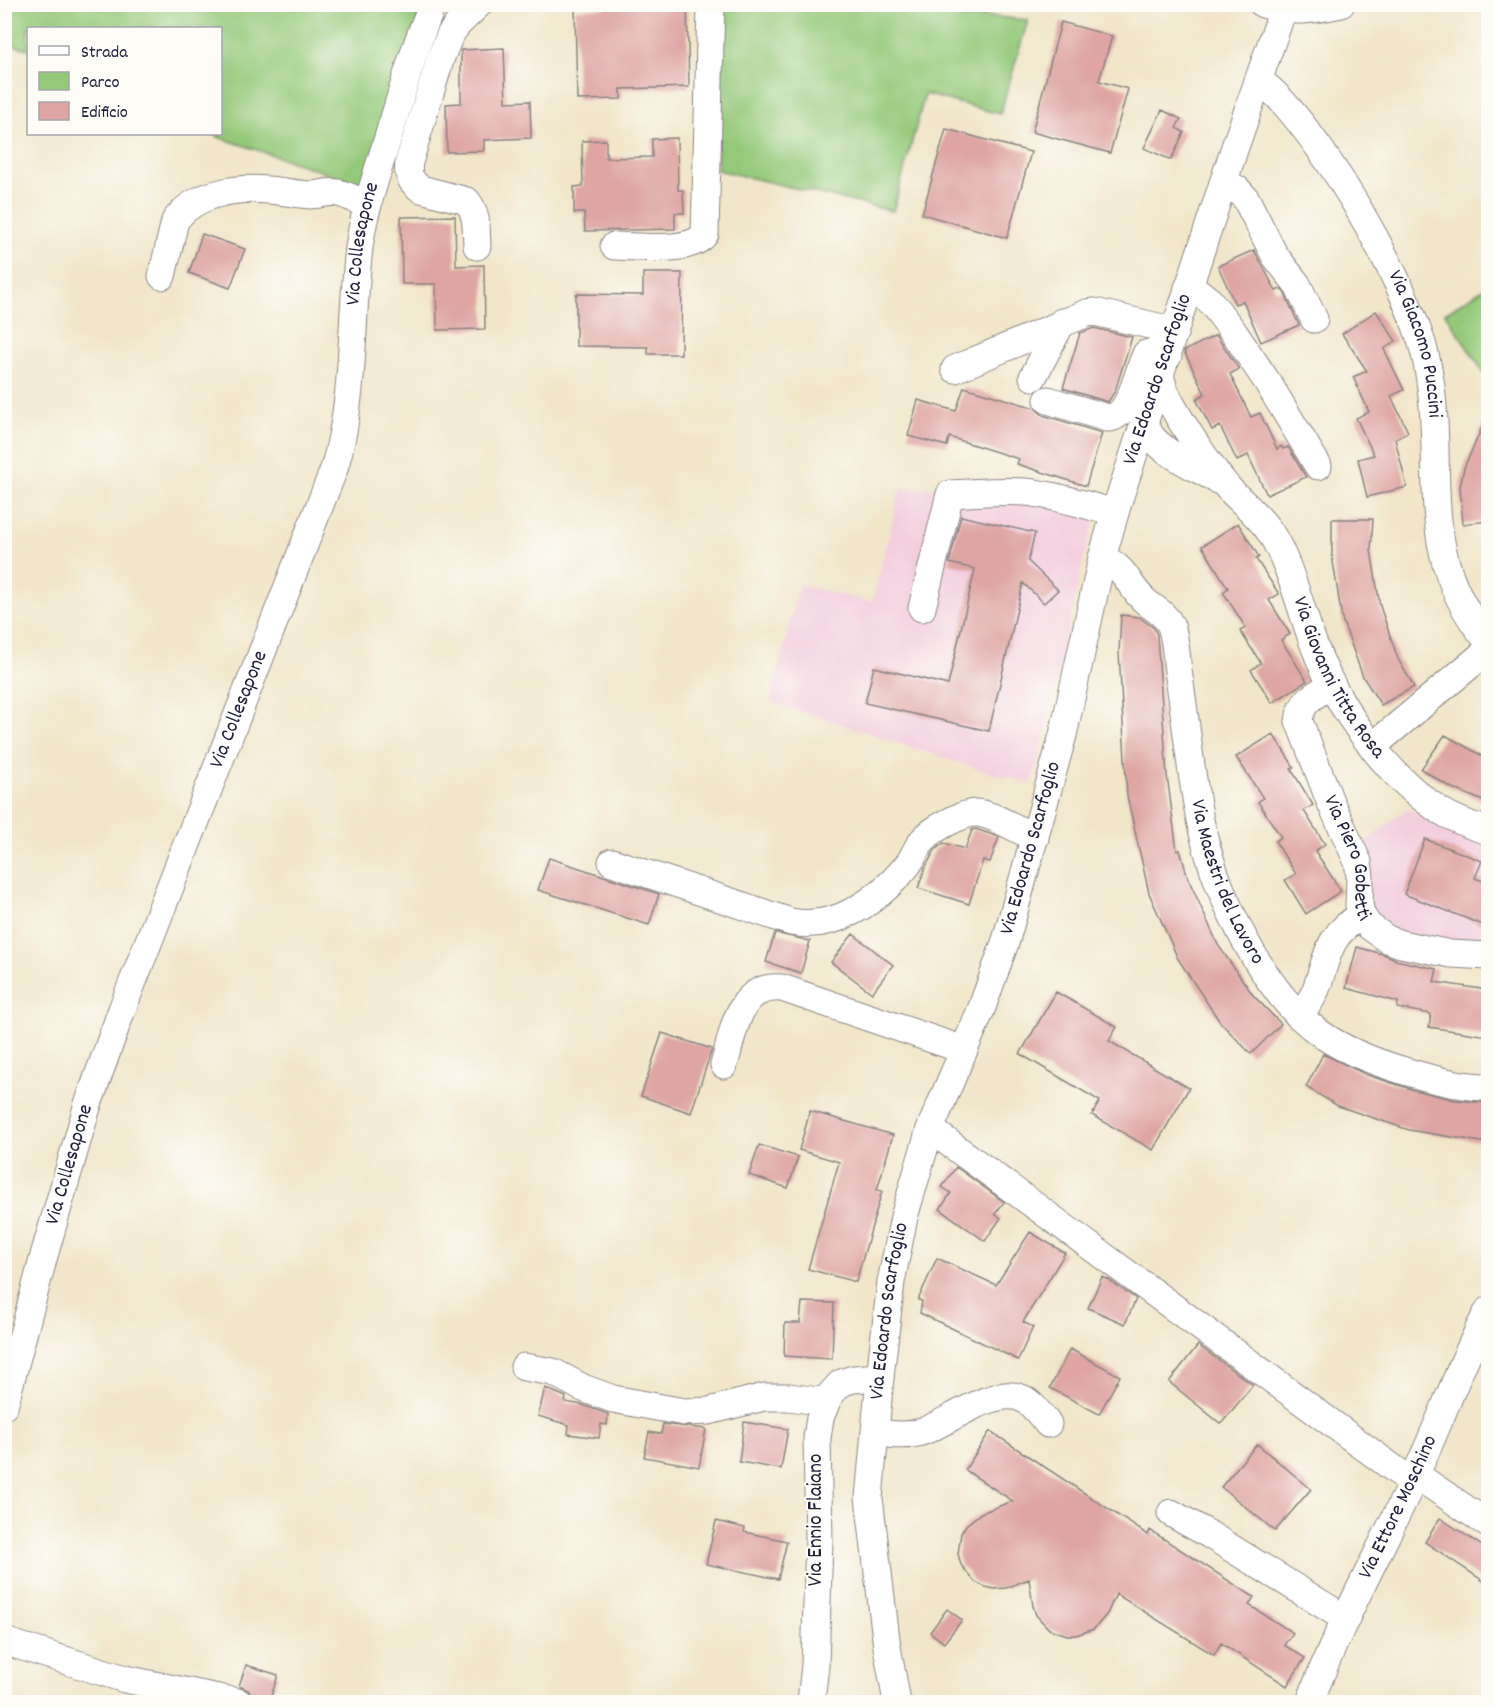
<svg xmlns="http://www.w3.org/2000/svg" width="1493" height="1707" viewBox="0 0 1493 1707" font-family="Dekko,sans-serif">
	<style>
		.built { fill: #f3cfde }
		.green { fill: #95c97a; stroke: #5c765a; stroke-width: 1.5 }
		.building { fill: #dea5a3 }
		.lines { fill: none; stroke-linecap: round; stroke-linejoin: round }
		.minor-casing { stroke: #8a8482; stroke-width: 29 }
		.minor { stroke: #fff; stroke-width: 27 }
		.labels { text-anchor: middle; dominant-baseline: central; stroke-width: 4.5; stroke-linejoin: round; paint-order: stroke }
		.street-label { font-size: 21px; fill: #22223b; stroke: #fdfcf7 }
	</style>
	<rect width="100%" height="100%" fill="#fdfcf7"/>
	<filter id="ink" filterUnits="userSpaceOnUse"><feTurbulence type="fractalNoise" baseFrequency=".0167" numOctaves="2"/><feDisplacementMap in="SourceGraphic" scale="12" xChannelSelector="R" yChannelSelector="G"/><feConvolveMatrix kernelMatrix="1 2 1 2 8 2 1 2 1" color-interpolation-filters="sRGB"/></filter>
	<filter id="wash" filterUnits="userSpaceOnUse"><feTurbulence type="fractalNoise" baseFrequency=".008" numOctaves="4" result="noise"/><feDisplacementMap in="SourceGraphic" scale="24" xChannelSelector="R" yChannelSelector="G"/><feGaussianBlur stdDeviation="1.35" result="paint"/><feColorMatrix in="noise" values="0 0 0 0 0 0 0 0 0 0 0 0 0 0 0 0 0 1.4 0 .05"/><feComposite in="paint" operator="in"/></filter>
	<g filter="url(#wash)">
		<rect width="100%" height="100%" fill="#f1e6ca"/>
		<!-- built -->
		<path class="built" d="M1047,481l54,15 -19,70 -35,160 -15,57 -39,-9 -223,-73 29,-116 73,17 28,-113z
			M1407,808l27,17 54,23v97l-90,-13 -26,-16 -9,-72z"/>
		<!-- green -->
		<path class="green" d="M5,5h417l-57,181 -147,-49 -4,-3h6v-106h-192v21l-23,-6z
			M722,5h140l166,15 -28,94 -75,-20 -32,117 -176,-41z
			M1486,287l2,4 -1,87 -42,-65z"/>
		<g id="blocks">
			<!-- building -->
			<path class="building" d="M627,4h60l2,83 -68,2v10l-44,1 -2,-91 52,-2z
				M1061,22l51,14 -13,45 29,8 -18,64 -78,-21z
				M504,48l2,54 24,-1 1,37 -47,2v11l-37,1 -1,-48 15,-1v-53z
				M1162,110l19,9 -5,9 8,4 -13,28 -27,-12z
				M946,129l85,23 -24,86 -85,-24z
				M677,138l1,52h5l1,23h-9v16l-90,2 -1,-18h-10v-26l9,-1 -1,-45 24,-1v18l46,-1v-18z
				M455,216l1,50 28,-1 1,64 -48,1 -1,-46h-34l-1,-67z
				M202,234l43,15 -15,39 -41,-15z
				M1254,250l22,41 5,-2 3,3 15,33 -38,17 -18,-41 -8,3 -17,-38z
				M643,273h39l-1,81h-33v-7l-72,-1v-52l67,1z
				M1376,311l20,30 -12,8 20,41 -13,6 17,36 -13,7 12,48 -40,10 -9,-38 16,-4 -18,-37 13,-6 -16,-35 14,-6 -25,-37z
				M1094,328l38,9 -17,54 -7,11 -45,-14 17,-55z
				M1216,335l23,34 -9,5 21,43 9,-4 17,36 4,-3 2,3 5,-2 18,30 -39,18 -19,-40 -11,6 -17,-35 -8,4 -16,-31 9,-5 -21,-43z
				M964,387l71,21 8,7 59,18 -16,53 -69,-22 2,-5 -70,-22 -2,9 -39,-10 10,-36 38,11z
				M1488,414v107l-25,3 -3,-37 4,-19z
				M961,516l74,17 -7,28 30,29 -14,13 -21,-20 -34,148 -124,-28 9,-36 74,18 27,-116 -26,-6z
				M1332,519h41l-2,31 9,56 18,53 16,28 -33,18 -18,-28 -21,-58 -10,-64z
				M1238,523l21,34 -3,2 23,35 -10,6 21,34 -9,6 26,41 -35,22 -21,-33 10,-7 -21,-32 6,-3 -23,-36 5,-4 -26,-42z
				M1121,615l18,2 15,11 3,7 10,140 10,76 3,-1 8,28 30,67 35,50 28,29 -30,30 -31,-32 -42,-63 -29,-66 -22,-97 -8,-144z
				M1273,734l21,33 -3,2 22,36 -9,6 21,33 -10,7 26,40 -35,23 -21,-34 11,-6 -21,-33 6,-4 -23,-35 5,-4 -27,-41z
				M1445,735l43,24v44l-38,-16 -29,-18z
				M976,829l23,8 -9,25 -7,-2 -14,44 -51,-16 7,-20 10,-18 9,-7 21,6 7,-19z
				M1425,839l57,22 -7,17 13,5v44l-84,-33z
				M549,858l110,36 -10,31 -111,-35z
				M775,933l35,8 -9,32 -35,-11z
				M853,934l40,31 -21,28 -41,-31z
				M1357,947l29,8 9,4v1l42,9 -3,13 54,8v46l-59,-9 2,-13 -34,-6 1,-6 -52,-14z
				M1056,992l61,35 -8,14 80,47 -36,62 -61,-35 8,-14 -80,-47z
				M662,1033l50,16 -21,64 -50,-17z
				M1323,1054l44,21 47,15 41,10 33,3v40l-79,-13 -71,-24 -32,-19z
				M810,1111l83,24 -16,55 5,1 -26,91 -48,-13 31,-107 -40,-12z
				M759,1145l39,12 -10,31 -39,-13z
				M956,1167l48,35 -9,12 6,4 -16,23 -45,-32 11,-16 -9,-6z
				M1030,1232l35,21 -42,69 10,5 -15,33 -98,-47 2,-12 -4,-1 19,-42 59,27z
				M1102,1277l7,3 27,19 -11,25 -37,-16z
				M802,1302l32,1 -2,56 -48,-3 1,-33h15z
				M1198,1345l55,40 -32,39 -52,-42z
				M1070,1349l50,27 -21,38 -49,-26z
				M545,1388l21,9 -1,5 18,3 25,9 -1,11 -6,-1 -2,14 -31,-4 1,-9 -31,-9z
				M744,1422l44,7 -7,40 -42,-7z
				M663,1424l43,5 -7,38 -55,-10 5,-25 12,2z
				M990,1431l158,104 2,-5 104,67 -5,8 44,28 -9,12 21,13 -18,28 -66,-43 -7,12 -98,-61 -9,20 -13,15 -18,6h-9l-18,-6 -13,-14 -3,-9 -4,-27 -23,9 -11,1 -10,-2 -10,-5 -14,-17 -3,-11 3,-21 5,-8 15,-12 32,-12 -48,-31z
				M1257,1444l54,45 -36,42 -54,-44z
				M1440,1518l48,32v34l-63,-42z
				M716,1521l29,7 -1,4 43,9 -9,38 -72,-15z
				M947,1609l15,11 -18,23 -14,-11z
				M246,1665l32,10 -9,27 -16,-5 -5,-7 -9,-4z"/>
		</g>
	</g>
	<g filter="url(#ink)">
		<use href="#blocks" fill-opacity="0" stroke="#8a8482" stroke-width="1.5"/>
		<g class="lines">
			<!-- minor casing -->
			<g class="minor-casing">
				<g id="minor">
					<path d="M1263,4c30,10 48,6 78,0"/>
					<path id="s1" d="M1258,81c18,7 52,54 64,71 31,44 56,89 79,138 10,23 21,48 26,73 21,104 -15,188 61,278"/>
					<path d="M1223,183l14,6 9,10 29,57 22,28 17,35"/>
					<path d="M477,246c-1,-15 1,-32 -10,-45l-46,-12c-11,-7 -14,-15 -12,-27l32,-105 9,-22 8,-11 21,-20"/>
					<path d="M614,246c24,0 76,8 91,-12l6,-230"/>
					<path d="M162,276l13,-55c19,-28 62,-34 93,-31 14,1 28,4 42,5 9,0 18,-4 28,-2 10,2 20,8 30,12"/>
					<path d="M1188,288l12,5 10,8 23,30 35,52 50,83"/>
					<path d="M955,369l132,-56 8,-1 80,19"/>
					<path d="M1033,377l29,-55"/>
					<path id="s2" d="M1161,378c3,23 51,91 68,111 14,14 30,27 41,43 20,30 32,83 46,118 22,58 70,125 123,160 14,9 33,16 49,21"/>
					<path d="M1048,400l59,18c23,1 30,-46 39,-64l7,-2 15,4"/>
					<path d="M1145,422c3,26 52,45 72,58"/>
					<path id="s3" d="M1102,558c26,11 24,26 43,43 10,9 20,12 26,25 5,14 5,30 7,45 9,52 12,106 24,158 15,66 60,161 115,202 26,20 60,32 91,41 26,8 54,15 80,15"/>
					<path d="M922,608l28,-114c25,-1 50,-4 75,-2 30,3 61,13 90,21"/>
					<path id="s4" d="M1332,685c-17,9 -31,16 -33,36l31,80 28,61 2,14 -1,29 3,11 7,10 18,13 14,5 50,10 37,2"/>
					<path d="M1373,746l115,-96"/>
					<path d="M612,862l179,60c45,9 87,-22 115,-55 7,-8 10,-19 17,-27 9,-11 39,-27 53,-27 15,0 44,18 59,25"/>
					<path d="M1298,1015c34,-29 15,-76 64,-99"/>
					<path d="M724,1065c10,-33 13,-81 58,-77l182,62"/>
					<path d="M930,1129l482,353"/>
					<path d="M524,1367l29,5 30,16 30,11 71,13 25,-1 55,-14h25l37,5"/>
					<path id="s5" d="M4,1406l41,-154 42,-145 34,-95 213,-543c22,-74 16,-145 25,-221 5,-39 19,-77 30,-114 14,-44 25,-88 44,-130"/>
					<path d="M875,1432c15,3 31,5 46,0 25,-8 73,-46 100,-34 11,4 19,17 27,26"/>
					<path d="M1416,1475l72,49"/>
					<path d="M1171,1513l39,22 136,84"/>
					<path d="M4,1641l121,38 113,23"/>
					<path d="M811,1702l4,-37 4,-125 -2,-102 3,-20 9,-22 12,-13 12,-4 27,-2"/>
					<path id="s6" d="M897,1702l-10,-55 -18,-149 11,-121 11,-95 13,-65 26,-88 51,-119 25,-70 57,-205 39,-177 17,-59 116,-352 50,-143"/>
					<path id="s7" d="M1310,1702c28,-76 68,-146 102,-220 27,-56 47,-116 76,-171"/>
				</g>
			</g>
			<!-- minor -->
			<use href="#minor" class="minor"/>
		</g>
	</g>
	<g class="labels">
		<!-- street labels -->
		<g class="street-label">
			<text stroke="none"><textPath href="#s5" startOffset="1222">Via Collesapone</textPath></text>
			<text stroke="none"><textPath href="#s1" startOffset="312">Via Giacomo Puccini</textPath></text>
			<text stroke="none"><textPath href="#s6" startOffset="1366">Via Edoardo Scarfoglio</textPath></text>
			<text stroke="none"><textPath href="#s2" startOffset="352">Via Giovanni Titta Rosa</textPath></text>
			<text stroke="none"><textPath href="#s5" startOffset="736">Via Collesapone</textPath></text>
			<text stroke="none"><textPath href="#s6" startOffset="880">Via Edoardo Scarfoglio</textPath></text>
			<text stroke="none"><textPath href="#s4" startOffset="198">Via Piero Gobetti</textPath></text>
			<text stroke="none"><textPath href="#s3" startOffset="362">Via Maestri del Lavoro</textPath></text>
			<text stroke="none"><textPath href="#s5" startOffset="250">Via Collesapone</textPath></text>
			<text stroke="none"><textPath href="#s6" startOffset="394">Via Edoardo Scarfoglio</textPath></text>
			<text stroke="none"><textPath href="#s7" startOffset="214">Via Ettore Moschino</textPath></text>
			<text transform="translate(817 1520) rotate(-90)">Via Ennio Flaiano</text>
		</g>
	</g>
	<!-- margin -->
	<rect width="1493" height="1707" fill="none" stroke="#fdfcf7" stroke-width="24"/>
	<!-- legend -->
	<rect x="27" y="27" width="195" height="108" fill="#fdfcf7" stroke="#a5a5ac" stroke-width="1.5"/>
	<rect x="39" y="46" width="30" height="9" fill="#ffffff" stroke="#a5a5ac" stroke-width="1.5"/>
	<text x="81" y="57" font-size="18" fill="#22223b">Strada</text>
	<rect x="39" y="72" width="30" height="18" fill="#95c97a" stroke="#a5a5ac" stroke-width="1.5"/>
	<text x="81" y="87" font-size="18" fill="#22223b">Parco</text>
	<rect x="39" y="102" width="30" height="18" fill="#dea5a3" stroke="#a5a5ac" stroke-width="1.5"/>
	<text x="81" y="117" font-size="18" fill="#22223b">Edificio</text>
</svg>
